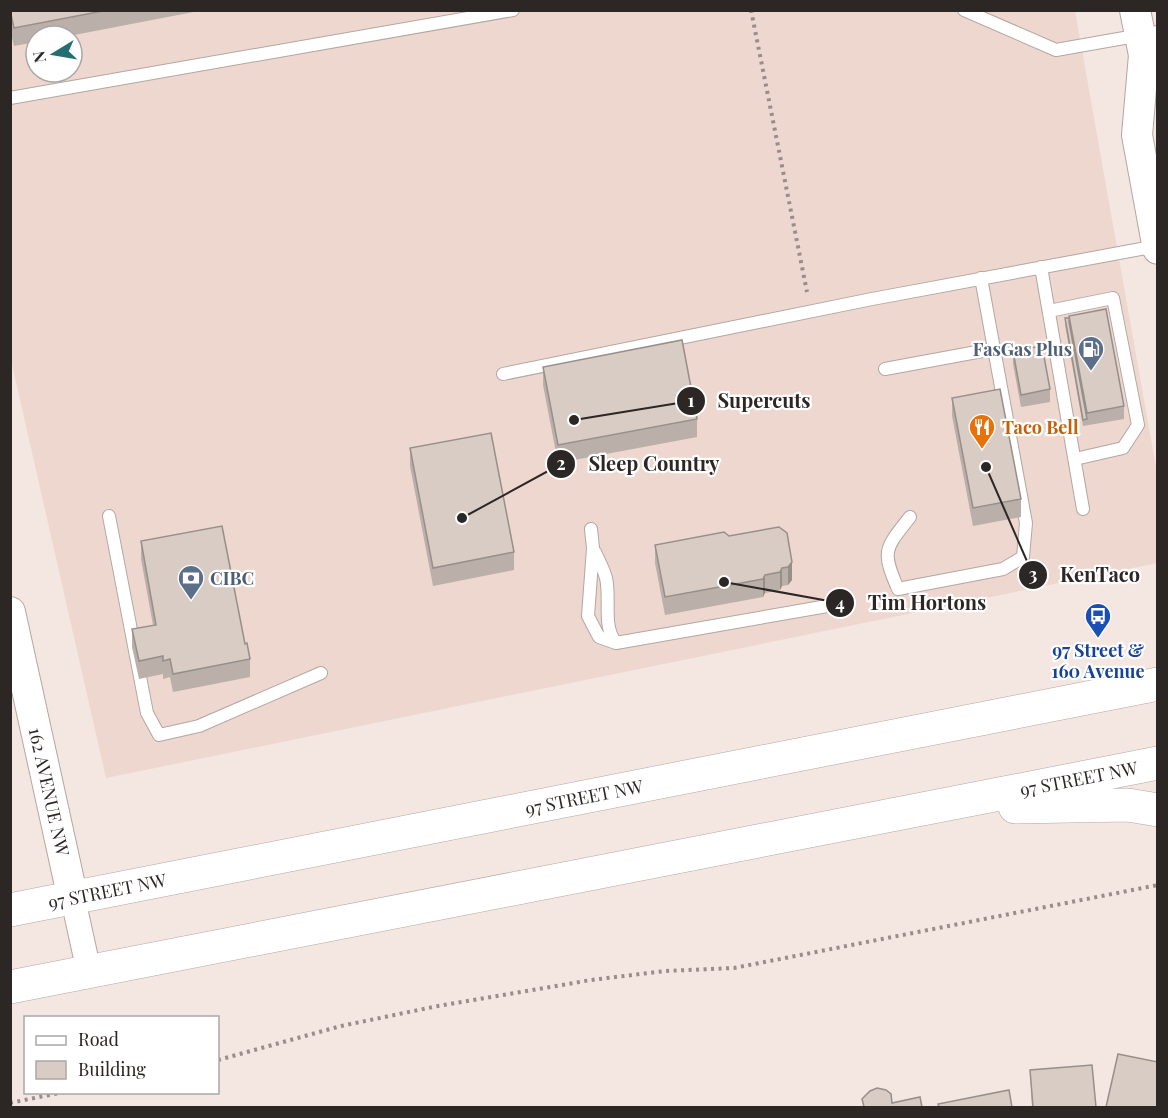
<svg xmlns="http://www.w3.org/2000/svg" width="1168" height="1118" viewBox="0 0 1168 1118" font-family="'Playfair Display',serif">
	<style>
		.built { fill: #edd7cf; fill-rule: evenodd }
		.lines { fill: none; stroke-linecap: round; stroke-linejoin: round }
		.service-casing { stroke: #b4a6a1; stroke-width: 14 }
		.minor-casing { stroke: #b4a6a1; stroke-width: 26 }
		.tertiary-casing { stroke: #b4a6a1; stroke-width: 32 }
		.primary-casing { stroke: #b4a6a1; stroke-width: 34 }
		.path { stroke: #988d89; stroke-width: 4; stroke-dasharray: 3 4.5; stroke-linecap: butt }
		.service { stroke: #fff; stroke-width: 12 }
		.minor { stroke: #fff; stroke-width: 24 }
		.tertiary { stroke: #fff; stroke-width: 30 }
		.primary { stroke: #fff; stroke-width: 33 }
		.wall { fill: #baafa9 }
		.shaded-wall { fill: #978f8a }
		.building { fill: #d8ccc5; stroke: #978f8a; stroke-width: 1.5 }
		.labels { text-anchor: middle; dominant-baseline: central; stroke-width: 4.5; stroke-linejoin: round; paint-order: stroke }
		.service-label { font-size: 18px; font-weight: bold; fill: #4e5e75; stroke: #fff; text-anchor: end }
		.food-label { font-size: 18px; font-weight: bold; fill: #c56008; stroke: #fff; text-anchor: start }
		.transit-label { font-size: 18px; font-weight: bold; fill: #164399; stroke: #fff }
		.street-label { font-size: 18px; fill: #2c2624; stroke: #fff }
		.leader { fill: none; stroke: #2c2624; stroke-width: 2 }
		.callout-dot { fill: #2c2624; stroke: #fff; stroke-width: 2 }
		.mark-label { font-size: 18px; text-anchor: middle; font-weight: bold; fill: #fff }
		.callout-label { font-size: 20px; text-anchor: middle; font-weight: bold; fill: #2c2624; stroke: #fff; stroke-width: 4.5; stroke-linejoin: round; paint-order: stroke }
	</style>
	<rect width="100%" height="100%" fill="#f4e6e0"/>
	<!-- built -->
	<path class="built" d="M10,11h1065l82,462v90l-1051,215 -95,-418zM36,36h36v36h-36z"/>
	<g class="lines">
		<!-- service casing -->
		<g class="service-casing">
			<path id="service" d="M964,10l92,40 102,-18
				M10,98l503,-88
				M1041,267l42,242
				M1049,311l64,-13 25,127 -15,23 -48,11
				M885,369l108,-20
				M503,374l369,-75 285,-53
				M109,516l38,197 12,22 40,-9 122,-53
				M910,517c-25,32 -29,33 -12,72l105,-20 20,-12 3,-34 -45,-245
				M591,529l2,19 -5,68 11,21 17,6 217,-38
				M595,552c4,9 9,18 11,26 5,21 -4,48 10,65"/>
		</g>
		<!-- minor casing -->
		<g class="minor-casing">
			<path id="minor" d="M73,899l16,73"/>
		</g>
		<!-- tertiary casing -->
		<g class="tertiary-casing">
			<g id="tertiary">
				<path d="M1135,10l9,45 8,19"/>
				<path d="M1144,55l-7,80 21,114"/>
				<path id="s1" d="M10,612l63,287"/>
			</g>
		</g>
		<!-- primary casing -->
		<g class="primary-casing">
			<g id="primary">
				<path d="M1015,807l113,-2 30,5"/>
				<path id="s2" d="M10,910l1148,-226"/>
				<path id="s3" d="M10,987l1148,-224"/>
			</g>
		</g>
		<!-- path -->
		<path class="path" d="M751,10l56,282
			M218,1060l123,-34 97,-20 153,-26 74,-9 69,-3 424,-83
			M10,1103l54,-11"/>
		<!-- service -->
		<use href="#service" class="service"/>
		<!-- minor -->
		<use href="#minor" class="minor"/>
		<!-- tertiary -->
		<use href="#tertiary" class="tertiary"/>
		<!-- primary -->
		<use href="#primary" class="primary"/>
	</g>
	<!-- wall -->
	<path class="wall" d="M10,10h194l-135,26h-33v6l-22,4 -4,-16z
		M1106,309l18,97v13l-41,7 -18,-101v-7z
		M1013,351l37,38v13l-29,5 -8,-43z
		M543,367l154,52v18l-139,26 -15,-78z
		M952,398l69,101v18l-48,9 -21,-110z
		M410,448l104,104v18l-81,16 -23,-120z
		M779,527l13,53 -4,5 -6,1 -2,4 -15,3 -2,4 -98,18 -10,-52v-18l74,-9z
		M141,541l104,103 5,15v18l-77,15 -3,-15 -7,2v-5l-24,5 -7,-32v-18l21,-4 -12,-66z
		M1030,1070l66,37h-64z"/>
	<!-- shaded-wall -->
	<path class="shaded-wall" d="M792,562v18l-4,5v-18z
		M782,568v18l-2,4v-18z
		M765,575v18l-2,4v-18z"/>
	<!-- building -->
	<path class="building" d="M10,10h98l-94,18z
		M1106,309l18,97 -37,7 -18,-97z
		M1065,318h4v4l18,97 -4,1z
		M682,340l15,79 -139,26 -15,-78z
		M1042,346l8,43 -29,6 -8,-44z
		M1000,389l21,110 -48,9 -21,-110z
		M491,433l23,119 -81,16 -23,-120z
		M222,526l23,118 2,-1 3,16 -77,15 -3,-15 -7,2v-5l-24,5 -7,-32 24,-4 -15,-84z
		M779,527l8,6 5,29 -4,5 -6,1 -2,4 -15,3 -2,4 -98,18 -10,-52 69,-13 5,4z
		M1118,1054l40,8v45h-52z
		M1092,1065l4,42h-63l-3,-37z
		M877,1088l9,2 5,4 1,9 28,-6 2,10h-58l-2,-8 8,-8z
		M1009,1090l3,17h-73l-1,-3z"/>
	<!-- icons -->
	<defs>
		<g id="fuel-pin" transform="scale(1.35)"><path d="M0 17L-7.5 6A9.5 9.5 0 1 1 7.5 6Z" fill="#5c6f8a" stroke="#fff"/><path d="M-5.5-6h7V0h2V4h1.3V-2.5L3-4.5l.8-.8L6-3V5H2.5V1h-1V6h-7ZM-4.2-4.7v3.2H.2V-4.7Z" fill="#fff"/></g>
		<g id="restaurant-pin" transform="scale(1.35)"><path d="M0 17L-7.5 6A9.5 9.5 0 1 1 7.5 6Z" fill="#e8710a" stroke="#fff"/><path d="M-5-6h1v4h1v-4h1v4h1v-4h1v5L-1.5 .5V6h-2V.5L-5-1ZM5-6V6H3V1.5H1.5Q1.5-4 5-6Z" fill="#fff"/></g>
		<g id="bank-pin" transform="scale(1.35)"><path d="M0 17L-7.5 6A9.5 9.5 0 1 1 7.5 6Z" fill="#5c6f8a" stroke="#fff"/><path d="M-6-4H6V4H-6ZM0-2.3a2.3 2.3 0 1 0 0 4.6a2.3 2.3 0 1 0 0-4.6Z" fill="#fff"/></g>
		<g id="bus-pin" transform="scale(1.35)"><path d="M0 17L-7.5 6A9.5 9.5 0 1 1 7.5 6Z" fill="#1a4fb4" stroke="#fff"/><path d="M-5-6H5V4H4V6H2V4H-2V6H-4V4H-5ZM-3.5-4V0h7V-4ZM-3.5 1.2v1.5H-2V1.2ZM2 1.2v1.5H3.5V1.2Z" fill="#fff"/></g>
	</defs>
	<g fill-rule="evenodd">
		<use href="#fuel-pin" x="1091" y="349"/>
		<use href="#restaurant-pin" x="982" y="427"/>
		<use href="#bank-pin" x="191" y="578"/>
		<use href="#bus-pin" x="1098" y="616"/>
	</g>
	<g class="labels">
		<!-- service labels -->
		<g class="service-label">
			<text x="1072" y="349">FasGas Plus</text>
			<text x="210" y="578" text-anchor="start">CIBC</text>
		</g>
		<!-- food labels -->
		<g class="food-label">
			<text x="1002" y="427">Taco Bell</text>
		</g>
		<!-- transit labels -->
		<g class="transit-label">
			<text x="1098" y="650">97 Street &amp;<tspan x="1098" dy="21">160 Avenue</tspan></text>
		</g>
		<!-- street labels -->
		<g class="street-label">
			<text stroke="none"><textPath href="#s3" startOffset="1089">97 STREET NW</textPath></text>
			<text stroke="none"><textPath href="#s1" startOffset="184">162 AVENUE NW</textPath></text>
			<text stroke="none"><textPath href="#s2" startOffset="585">97 STREET NW</textPath></text>
			<text stroke="none"><textPath href="#s2" startOffset="99">97 STREET NW</textPath></text>
		</g>
	</g>
	<!-- callouts -->
	<path class="leader" d="M574 420L691 401M462 518L561 464M986 467L1033 575M724 582L840 603"/>
	<g class="callout-dot">
		<circle cx="574" cy="420" r="6"/>
		<circle cx="462" cy="518" r="6"/>
		<circle cx="986" cy="467" r="6"/>
		<circle cx="724" cy="582" r="6"/>
		<circle cx="691" cy="401" r="15"/>
		<circle cx="561" cy="464" r="15"/>
		<circle cx="1033" cy="575" r="15"/>
		<circle cx="840" cy="603" r="15"/>
	</g>
	<g class="mark-label">
		<text x="691" y="407">1</text>
		<text x="561" y="470">2</text>
		<text x="1033" y="581">3</text>
		<text x="840" y="610">4</text>
	</g>
	<g class="callout-label">
		<text x="764" y="408">Supercuts</text>
		<text x="654" y="471">Sleep Country</text>
		<text x="1100" y="582">KenTaco</text>
		<text x="927" y="610">Tim Hortons</text>
	</g>
	<!-- border -->
	<rect width="1168" height="1118" fill="none" stroke="#2c2624" stroke-width="24"/>
	<!-- legend -->
	<rect x="24" y="1016" width="195" height="78" fill="#ffffff" stroke="#aba8a7" stroke-width="1.5"/>
	<rect x="36" y="1036" width="30" height="9" fill="#ffffff" stroke="#aba8a7" stroke-width="1.5"/>
	<text x="78" y="1046" font-size="18" fill="#2c2624">Road</text>
	<rect x="36" y="1061" width="30" height="18" fill="#d8ccc5" stroke="#aba8a7" stroke-width="1.5"/>
	<text x="78" y="1076" font-size="18" fill="#2c2624">Building</text>
	<!-- north arrow -->
	<g transform="translate(54 54) rotate(259)"><circle r="28" fill="#ffffff" stroke="#aba8a7" stroke-width="1.5"/>
	<path d="M0-4.5L10 22L0 15L-10 22Z" fill="#246f71"/>
	<text y="-9" font-size="16" font-weight="bold" text-anchor="middle" fill="#2c2624">N</text>
	</g>
</svg>
